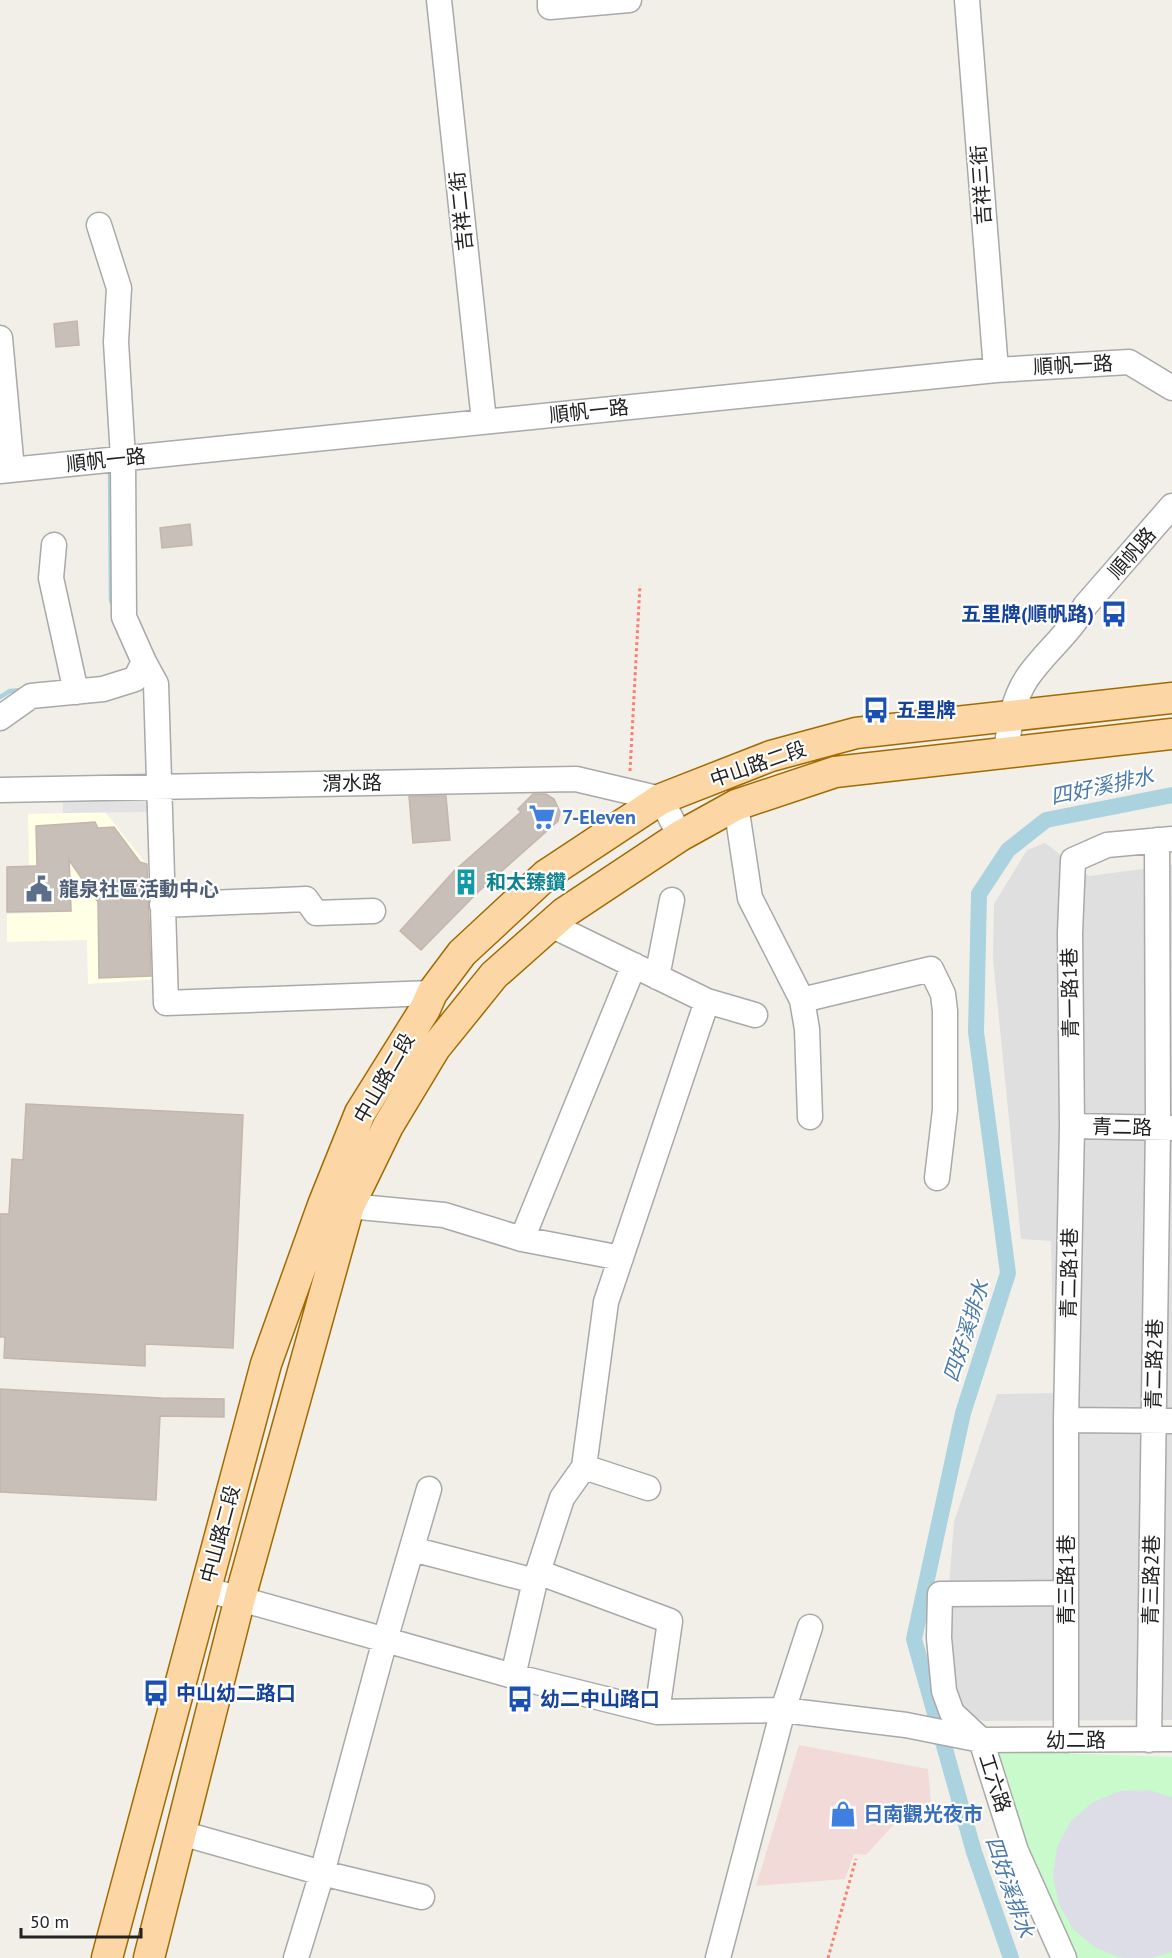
<svg xmlns="http://www.w3.org/2000/svg" width="1172" height="1958" viewBox="0 0 1172 1958" font-family="'PT Sans','Noto Sans TC',sans-serif">
	<style>
		.residential { fill: #e0dfdf }
		.commercial { fill: #f2dad9 }
		.education { fill: #ffffe5 }
		.park { fill: #c8facc }
		.parking { fill: #e2e2e2 }
		.plaza { fill: #dddde8 }
		.lines { fill: none; stroke-linecap: round; stroke-linejoin: round }
		.stream { stroke: #aad3df; stroke-width: 4.5 }
		.canal { stroke: #aad3df; stroke-width: 16 }
		.building { fill: #c7bfb8; stroke: #c4b6ab; stroke-width: 1.5 }
		.minor-casing { stroke: #a9a9a9; stroke-width: 27 }
		.major-casing { stroke: #a06b00; stroke-width: 33 }
		.path { stroke: #fa8072; stroke-width: 3; stroke-dasharray: 3 3; stroke-linecap: butt }
		.minor { stroke: #fff; stroke-width: 24 }
		.major { stroke: #fcd6a4; stroke-width: 30 }
		.labels { text-anchor: middle; dominant-baseline: central; stroke-width: 4.5; stroke-linejoin: round; paint-order: stroke }
		.street-label { font-size: 20px; fill: #222; stroke: #fff }
		.transit-label { font-size: 20px; font-weight: bold; fill: #164399; stroke: #fff; text-anchor: start }
		.shop-label { font-size: 20px; font-weight: bold; fill: #366cbe; stroke: #fff; text-anchor: start }
		.culture-label { font-size: 20px; font-weight: bold; fill: #0d838f; stroke: #fff; text-anchor: start }
		.service-label { font-size: 20px; font-weight: bold; fill: #4e5e75; stroke: #fff; text-anchor: start }
		.water-label { font-size: 21px; font-style: italic; fill: #4a7aab; stroke: #fff }
	</style>
	<rect width="100%" height="100%" fill="#f2efe9"/>
	<!-- residential -->
	<path class="residential" d="M1045,843l44,33 83,-11v855l-189,1 -20,-8 -11,-18 -6,-70 8,-103 43,-128 57,-1 -3,-152 -30,-2 -28,-280 1,-55 33,-54z"/>
	<!-- commercial -->
	<path class="commercial" d="M799,1745l129,24 3,34 -11,4 -22,13 -32,35 -12,-1 -9,25 -89,7z"/>
	<!-- education -->
	<path class="education" d="M105,812l40,50 7,1 9,116 -73,5 -1,-44 -80,2v-28l65,-2 -1,-48 -42,1 -1,-51z"/>
	<!-- park -->
	<path class="park" d="M995,1751l177,6v201h-98l-45,-107z"/>
	<!-- parking -->
	<path class="parking" d="M148,798v14l-85,1v-14z"/>
	<!-- plaza -->
	<path class="plaza" d="M1149,1790l23,7v155l-21,6h-29l-26,-10 -22,-18 -15,-25 -6,-29 4,-29 14,-26 22,-19 27,-11z"/>
	<g class="lines">
		<!-- stream -->
		<path class="stream" d="M110,466l1,134 3,7
			M0,697l10,-6 13,-1"/>
		<!-- canal -->
		<path class="canal" d="M1011,1958l-37,-106 -60,-213 49,-226 45,-140 -32,-241 3,-138 29,-44 38,-30 126,-25"/>
	</g>
	<!-- building -->
	<path class="building" d="M77,321l2,24 -23,2 -2,-23z
		M190,524l2,21 -30,3 -2,-20z
		M533,794h13l8,5 6,13 -2,9 -81,72 -56,57 -21,-19 54,-60 67,-59 -3,-3z
		M409,796h37l4,44 -37,3z
		M95,822l3,6 16,-1 26,35 7,2 4,112 -52,2 -1,-76 -29,-42 2,51 -64,1v-45l30,-1 -1,-40z
		M26,1104l217,11 -10,233 -88,-4v22l-141,-8 1,-21h-5v-123h9l3,-55 11,1z
		M0,1389l161,9 63,1v18l-64,-1 -4,84 -156,-8z"/>
	<g class="lines">
		<!-- minor casing -->
		<g class="minor-casing">
			<path id="minor" d="M439,0l45,421
				M550,0v7l79,-7
				M967,0l29,370
				M0,338l12,132
				M0,471l996,-101 133,-8 43,26
				M54,545l-3,33 25,114
				M144,662l12,22 10,319 266,-10
				M0,718l31,-22 72,-7 32,-10 9,-17 -20,-45 -1,-159 -7,-116 3,-54 -20,-63
				M1006,753c3,-26 6,-52 21,-75 18,-26 43,-45 58,-72l87,-100
				M0,790l576,-11 85,20 19,37
				M736,805l14,93 52,102 5,29 3,88
				M162,905l144,-6 10,14 57,-2
				M657,977l15,-77
				M802,1000l129,-31 12,25 2,17v99l-8,68
				M707,1001l48,14
				M1072,1126l100,2
				M349,1206l95,9 78,24 99,19
				M522,1239l112,-274
				M1066,1420l106,1
				M584,1467l64,21
				M412,1549l123,32
				M538,1572l132,49 -13,91
				M205,1589l308,87 144,36 126,-2 123,15 75,15 191,-1
				M513,1676l22,-95 27,-83 22,-31 22,-165 101,-301 -156,-76
				M1066,1740v-320l6,-294 -2,-193 3,-73 34,-15 65,-6
				M1149,1740l9,-613 -1,-287
				M181,1833l141,40 100,24
				M296,1958l26,-85 63,-233 44,-151
				M718,1958l65,-248 27,-83
				M1064,1958l-48,-107 -35,-111 -29,-27 -8,-22 -5,-53 1,-44 126,-1"/>
		</g>
		<!-- major casing -->
		<g class="major-casing">
			<path id="major" d="M107,1958l159,-594 57,-159 37,-92 65,-104 7,-16 30,-40 84,-78 115,-76 110,-43 85,-23 316,-35
				M149,1958l91,-360 109,-392 39,-80 47,-78 59,-73 70,-62 116,-77 56,-31 99,-33 337,-38"/>
		</g>
		<!-- path -->
		<path class="path" d="M630,771l10,-186
			M828,1958l28,-99"/>
		<!-- minor -->
		<use href="#minor" class="minor"/>
		<!-- major -->
		<use href="#major" class="major"/>
	</g>
	<!-- icons -->
	<defs>
		<g id="bus-bare" transform="scale(2.07)"><path d="M-5-6H5V4H4V6H2V4H-2V6H-4V4H-5ZM-3.5-4V0h7V-4ZM-3.5 1.2v1.5H-2V1.2ZM2 1.2v1.5H3.5V1.2Z" fill="#1a4fb4" stroke="#fff" stroke-width="2.5" paint-order="stroke"/></g>
		<g id="supermarket-bare" transform="scale(2.07)"><path d="M-6-5.5h2.5l.6 2H6L4.5 2H-2.5L-4.4-4H-6ZM-1.5 3.2a1.3 1.3 0 1 0 .1 0ZM3 3.2a1.3 1.3 0 1 0 .1 0Z" fill="#3f7fe0" stroke="#fff" stroke-width="2.5" paint-order="stroke"/></g>
		<g id="building-bare" transform="scale(2.07)"><path d="M-4-6H4V6H1V3H-1V6H-4ZM-2.5-4.3h1.7v1.8h-1.7ZM.8-4.3h1.7v1.8H.8ZM-2.5-1h1.7V.8h-1.7ZM.8-1h1.7V.8H.8Z" fill="#0f9aa8" stroke="#fff" stroke-width="2.5" paint-order="stroke"/></g>
		<g id="civic-bare" transform="scale(2.07)"><path d="M-.6-6.5H3V-4.5H.6V-3L4-1V1h2V6H-6V1h2V-1L-.6-3ZM-1.2 2.5V6h2.4V2.5Z" fill="#5c6f8a" stroke="#fff" stroke-width="2.5" paint-order="stroke"/></g>
		<g id="shop-bare" transform="scale(2.07)"><path d="M-5-2.5h2.3a2.7 3.5 0 0 1 5.4 0H5L5.5 6h-11ZM-1.5-2.5h3a1.5 2.3 0 0 0-3 0Z" fill="#3f7fe0" stroke="#fff" stroke-width="2.5" paint-order="stroke"/></g>
	</defs>
	<g fill-rule="evenodd">
		<use href="#bus-bare" x="1114" y="614"/>
		<use href="#bus-bare" x="876" y="710"/>
		<use href="#supermarket-bare" x="542" y="817"/>
		<use href="#building-bare" x="466" y="882"/>
		<use href="#civic-bare" x="39" y="889"/>
		<use href="#bus-bare" x="156" y="1693"/>
		<use href="#bus-bare" x="520" y="1699"/>
		<use href="#shop-bare" x="843" y="1814"/>
	</g>
	<g class="labels">
		<!-- street labels -->
		<g class="street-label">
			<text transform="translate(981 185) rotate(-94)">吉祥三街</text>
			<text transform="translate(461 211) rotate(-96)">吉祥二街</text>
			<text transform="translate(1073 365) rotate(-3)">順帆一路</text>
			<text transform="translate(589 411) rotate(-6)">順帆一路</text>
			<text transform="translate(106 460) rotate(-6)">順帆一路</text>
			<text transform="translate(1132 553) rotate(-49)">順帆路</text>
			<text transform="translate(758 764) rotate(-19)">中山路二段</text>
			<text transform="translate(352 783) rotate(-1)">渭水路</text>
			<text transform="translate(1070 993) rotate(-91)">青一路1巷</text>
			<text transform="translate(384 1078) rotate(-60)">中山路二段</text>
			<text transform="translate(1122 1127) rotate(1)">青二路</text>
			<text transform="translate(1069 1273) rotate(-89)">青二路1巷</text>
			<text transform="translate(1154 1364) rotate(-89)">青二路2巷</text>
			<text transform="translate(220 1534) rotate(-75)">中山路二段</text>
			<text transform="translate(1066 1580) rotate(-90)">青三路1巷</text>
			<text transform="translate(1151 1580) rotate(-89)">青三路2巷</text>
			<text x="1076" y="1740">幼二路</text>
			<text transform="translate(995 1783) rotate(72)">工六路</text>
		</g>
		<!-- transit labels -->
		<g class="transit-label">
			<text x="1094" y="614" text-anchor="end">五里牌(順帆路)</text>
			<text x="896" y="710">五里牌</text>
			<text x="176" y="1693">中山幼二路口</text>
			<text x="540" y="1699">幼二中山路口</text>
		</g>
		<!-- shop labels -->
		<g class="shop-label">
			<text x="562" y="817">7-Eleven</text>
			<text x="863" y="1814">日南觀光夜市</text>
		</g>
		<!-- culture labels -->
		<g class="culture-label">
			<text x="486" y="882">和太臻鑽</text>
		</g>
		<!-- service labels -->
		<g class="service-label">
			<text x="59" y="889">龍泉社區活動中心</text>
		</g>
		<!-- water labels -->
		<g class="water-label">
			<text transform="translate(1102 786) rotate(-12)">四好溪排水</text>
			<text transform="translate(966 1331) rotate(-72)">四好溪排水</text>
			<text transform="translate(1010 1887) rotate(71)">四好溪排水</text>
		</g>
	</g>
	<!-- scale -->
	<path d="M21 1928v9h120v-9" fill="none" stroke="#222222" stroke-width="3"/>
	<text x="30" y="1928" font-size="18" fill="#222222" stroke="#ffffff" stroke-width="4.5" paint-order="stroke">50 m</text>
</svg>
